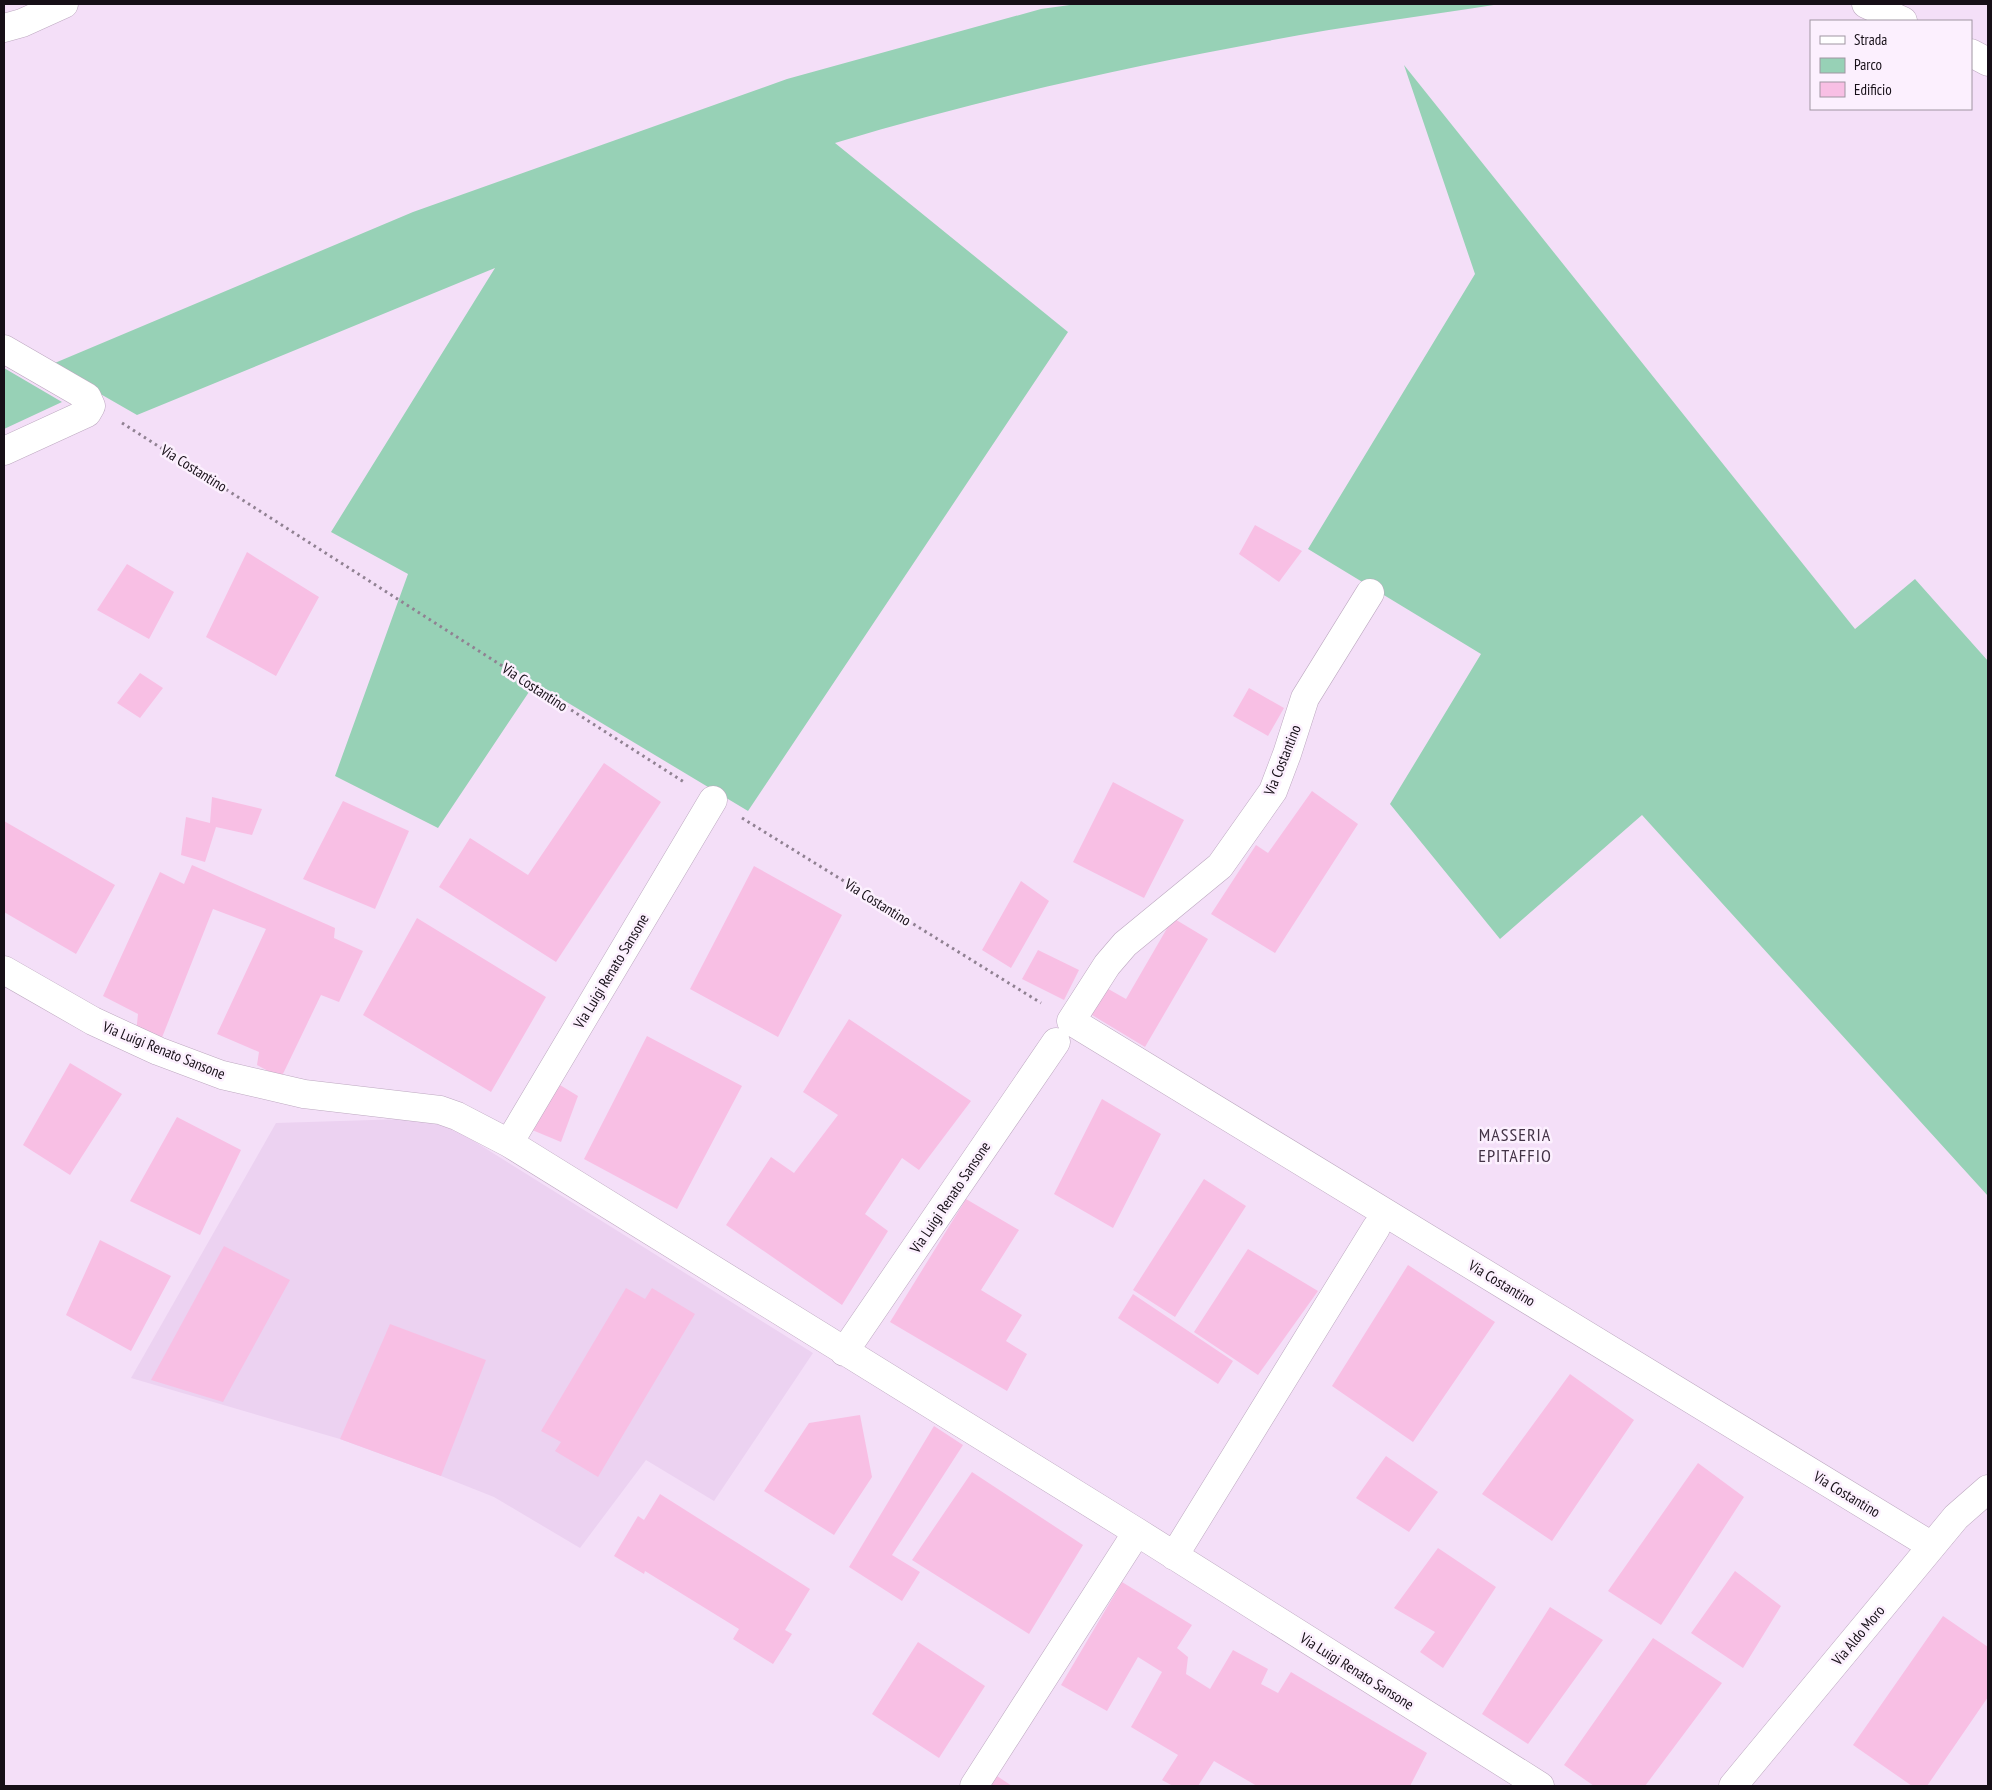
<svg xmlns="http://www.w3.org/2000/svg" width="1992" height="1790" viewBox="0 0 1992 1790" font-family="'PT Sans Narrow',sans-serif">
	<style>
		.built { fill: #ecd2f1 }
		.green { fill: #97d1b6 }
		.building { fill: #f8bfe4 }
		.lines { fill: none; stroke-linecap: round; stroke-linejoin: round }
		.minor-casing { stroke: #bda9c0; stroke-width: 29 }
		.path { stroke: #908192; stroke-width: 3; stroke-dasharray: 2.5 4; stroke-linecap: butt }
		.minor { stroke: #fff; stroke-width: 28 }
		.labels { text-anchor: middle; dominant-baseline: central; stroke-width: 5; stroke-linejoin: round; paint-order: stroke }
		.street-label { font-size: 15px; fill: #160f17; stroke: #fcf0fe }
		.quarter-label { font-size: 18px; letter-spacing: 1px; fill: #433346; stroke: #fcf0fe }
	</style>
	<rect width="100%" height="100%" fill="#f4dff8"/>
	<!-- built -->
	<path class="built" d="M437,1118l376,235 -99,148 -68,-41 -66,88 -86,-51 -53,-21 -101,-37 -209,-61 145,-255z"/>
	<!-- green -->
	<path class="green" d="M1077,4h423c-77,12 -155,22 -232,37 -146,27 -291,59 -433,102l233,189 -320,479 -213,-128 -97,145 -103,-52 73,-202 -77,-42 164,-264 -358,147 -87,-50 363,-153 374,-133 254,-70z
		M1404,65l451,564 60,-50 73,82v535l-346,-381 -142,124 -110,-135 91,-150 -173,-105 167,-275z
		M4,368l58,34 -58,27z"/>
	<!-- building -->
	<path class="building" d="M1255,525l47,26 -23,31 -40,-28z
		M247,552l72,45 -43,79 -70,-39z
		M127,564l47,28 -25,47 -52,-29z
		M140,673l23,15 -23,30 -23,-15z
		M1249,688l35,20 -16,28 -35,-20z
		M604,763l57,39 -105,160 -117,-75 31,-49 58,37z
		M1113,782l71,38 -40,78 -71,-36z
		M1312,791l46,33 -83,129 -64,-39 45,-69 12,8z
		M212,797l50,12 -10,26 -36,-8 -11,35 -24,-7 5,-38 24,6z
		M343,801l66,30 -34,78 -72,-30z
		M4,821l111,64 -39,69 -72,-42z
		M192,865l143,63 -1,10 29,13 -24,51 -18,-7 -40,83 -24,-13 2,-13 -42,-18 49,-105 -53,-20 -54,136 -23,-12 2,-19 -35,-18 57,-124 24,12z
		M754,866l88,49 -64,122 -88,-48z
		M1021,881l28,20 -38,67 -29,-18z
		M417,918l129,79 -55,95 -128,-77z
		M1173,918l35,21 -63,108 -58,-35 16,-26 23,13z
		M1038,950l41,20 -15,30 -42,-21z
		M849,1019l122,82 -52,69 -17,-12 -37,56 23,17 -46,74 -116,-80 45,-68 23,16 44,-58 -35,-23z
		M647,1036l95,50 -65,123 -93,-50z
		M70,1063l52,31 -52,81 -47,-30z
		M555,1082l23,14 -17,46 -36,-15z
		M1102,1099l59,35 -48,94 -59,-34z
		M177,1117l64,33 -41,85 -70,-34z
		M1204,1179l42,27 -71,111 -42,-27z
		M966,1199l53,31 -38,60 41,25 -16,26 21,13 -20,37 -117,-69z
		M100,1240l71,36 -40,75 -65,-36z
		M224,1246l66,34 -67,122 -72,-22z
		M1248,1249l70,42 -60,84 -64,-43z
		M1408,1265l87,57 -82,120 -81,-56z
		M626,1288l19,11 7,-11 43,26 -97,163 -43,-26 6,-9 -20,-11z
		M1133,1294l100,67 -15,23 -100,-66z
		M390,1324l96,36 -45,116 -101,-37z
		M1570,1374l64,46 -82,121 -70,-47z
		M860,1415l12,62 -38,58 -70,-44 45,-68z
		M934,1426l29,19 -71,110 28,17 -18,29 -53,-34z
		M1386,1456l52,36 -29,40 -53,-34z
		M1698,1463l46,34 -83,128 -53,-34z
		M972,1472l111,73 -54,89 -117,-74z
		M660,1494l150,95 -25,41 7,4 -19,30 -40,-25 6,-10 -94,-58 -1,3 -30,-18 24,-40 6,4z
		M1438,1548l58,39 -53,81 -23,-16 15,-20 -41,-24z
		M1735,1571l46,35 -38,62 -52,-35z
		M1122,1582l70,43 -15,23 11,9 -2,17 24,15 23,-39 35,19 -7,15 17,9 13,-21 136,81 -17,33h-153l-43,-25 -16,25h-25l-11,-6 16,-25 -47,-28 31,-55 -24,-15 -31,54 -46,-26z
		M1550,1607l53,33 -75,104 -46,-30z
		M1943,1616l45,31v50l-61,89h-15l-59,-41z
		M1653,1638l69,45 -77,103h-51l-30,-21z
		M918,1642l67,44 -46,72 -67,-44z
		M994,1774l18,12h-25z"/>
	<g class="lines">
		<!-- minor casing -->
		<g class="minor-casing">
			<path id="minor" d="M1866,4l37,17
				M4,28l18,-5 42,-19
				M1971,53l17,9
				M4,349l83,48 4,9 -4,7 -83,38
				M1370,593l-65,105 -18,56 -14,37 -53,75 -95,78 -18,21 -36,56 861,525
				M4,970l89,51 65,30 64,24 82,19 136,16 17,6 52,27 628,389 403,254
				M509,1143l204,-343
				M844,1352l212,-310
				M1174,1556l202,-328
				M974,1786l163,-254
				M1733,1786l223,-269 32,-28"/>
		</g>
		<!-- path -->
		<path class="path" d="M122,423l562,359
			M742,818l299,185"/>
		<!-- minor -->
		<use href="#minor" class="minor"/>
	</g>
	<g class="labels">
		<!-- street labels -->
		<g class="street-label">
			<text transform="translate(194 468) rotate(32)">Via Costantino</text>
			<text transform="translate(535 687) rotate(33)">Via Costantino</text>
			<text transform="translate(1282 760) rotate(-68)">Via Costantino</text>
			<text transform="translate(878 902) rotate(32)">Via Costantino</text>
			<text transform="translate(611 971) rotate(-59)">Via Luigi Renato Sansone</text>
			<text transform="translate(164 1050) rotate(22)">Via Luigi Renato Sansone</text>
			<text transform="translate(950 1197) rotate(-56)">Via Luigi Renato Sansone</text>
			<text transform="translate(1502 1283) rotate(31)">Via Costantino</text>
			<text transform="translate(1847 1494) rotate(31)">Via Costantino</text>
			<text transform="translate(1858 1635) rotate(-50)">Via Aldo Moro</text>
			<text transform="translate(1357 1671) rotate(32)">Via Luigi Renato Sansone</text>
		</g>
		<!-- quarter labels -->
		<g class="quarter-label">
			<text x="1515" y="1134">MASSERIA<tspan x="1515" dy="21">EPITAFFIO</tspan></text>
		</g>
	</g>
	<!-- border -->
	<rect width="1992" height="1790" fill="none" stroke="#160f17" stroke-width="10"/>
	<!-- legend -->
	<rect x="1810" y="20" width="162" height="90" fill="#fcf0fe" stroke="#a096a2"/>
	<rect x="1820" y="36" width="25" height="8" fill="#ffffff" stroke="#a096a2"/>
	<text x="1854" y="45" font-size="15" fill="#160f17">Strada</text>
	<rect x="1820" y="58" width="25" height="15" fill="#97d1b6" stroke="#a096a2"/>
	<text x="1854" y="70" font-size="15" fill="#160f17">Parco</text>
	<rect x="1820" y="82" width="25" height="15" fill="#f8bfe4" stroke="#a096a2"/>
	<text x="1854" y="95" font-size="15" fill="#160f17">Edificio</text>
</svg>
